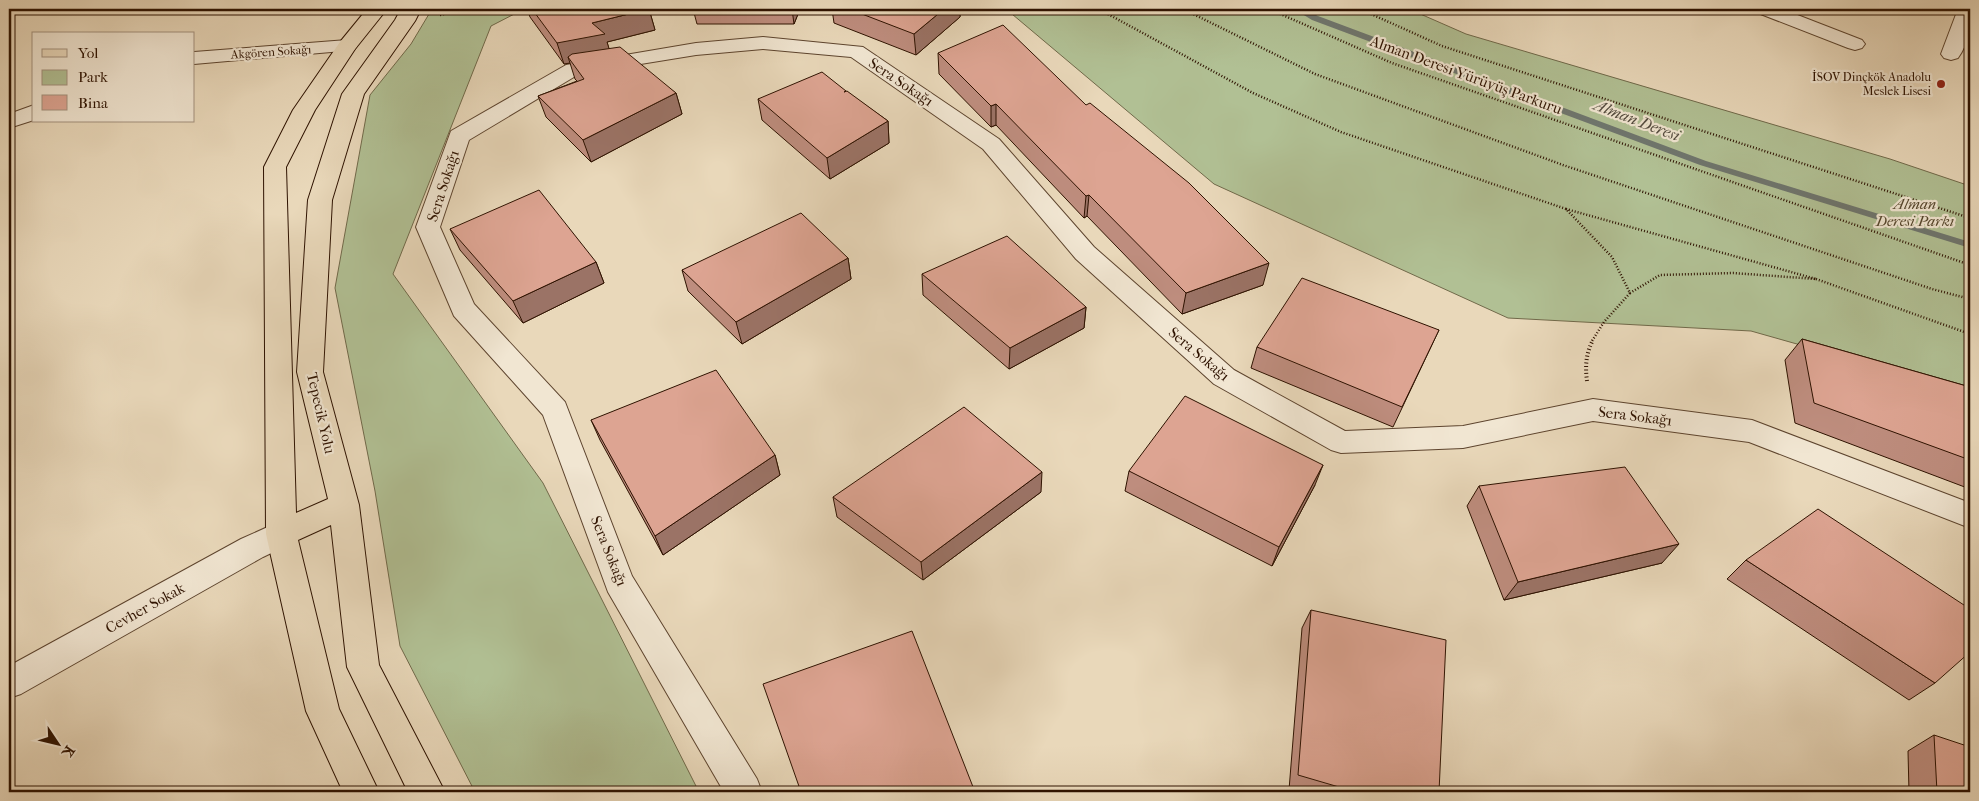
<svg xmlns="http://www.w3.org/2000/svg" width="1979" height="801" viewBox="0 0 1979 801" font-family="'IM FELL French Canon',serif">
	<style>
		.green { fill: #b1c094; stroke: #70694a }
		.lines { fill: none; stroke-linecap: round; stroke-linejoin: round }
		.stream { fill: #6f766e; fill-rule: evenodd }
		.minor-casing { stroke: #5d442e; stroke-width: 2 }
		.major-casing { stroke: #2e1200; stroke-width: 2 }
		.path-far1 { stroke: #2e1200; stroke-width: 2.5; stroke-dasharray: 1 2; stroke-linecap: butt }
		.path { stroke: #2e1200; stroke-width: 4; stroke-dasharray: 1 2.5; stroke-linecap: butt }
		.minor { fill: #f1e6d2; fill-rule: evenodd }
		.major { fill: #e9d8ba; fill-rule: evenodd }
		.wall { fill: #be8d7e; stroke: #2e1200 }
		.shaded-wall { fill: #9b7366; stroke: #2e1200 }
		.building { fill: #dda492; stroke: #2e1200 }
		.poi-dot { fill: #8f2418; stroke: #f1e6d2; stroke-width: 2 }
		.labels { text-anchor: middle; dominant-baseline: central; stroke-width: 4.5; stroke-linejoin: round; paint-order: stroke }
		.far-street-label { font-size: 12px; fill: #2e1200; stroke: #f1e6d2 }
		.far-poi-label { font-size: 12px; fill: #2e1200; stroke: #f1e6d2; text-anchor: end }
		.street-label { font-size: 15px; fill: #2e1200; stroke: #f1e6d2 }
		.park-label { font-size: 15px; font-style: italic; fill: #55462c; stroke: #f1e6d2 }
		.water-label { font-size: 16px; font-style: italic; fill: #544c40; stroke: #f1e6d2 }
	</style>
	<rect width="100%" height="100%" fill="#e9d8ba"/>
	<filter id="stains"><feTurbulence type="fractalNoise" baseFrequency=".004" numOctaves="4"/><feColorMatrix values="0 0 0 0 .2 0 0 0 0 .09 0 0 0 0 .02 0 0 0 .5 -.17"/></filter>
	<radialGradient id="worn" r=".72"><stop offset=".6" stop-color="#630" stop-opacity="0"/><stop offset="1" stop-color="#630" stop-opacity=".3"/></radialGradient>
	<!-- green -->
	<path class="green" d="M432,9h92l-33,17 -98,248 150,209 156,309h-224l-75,-146 -25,-155 -40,-203 35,-193 41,-51z
		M1006,9h403l57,25 424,125 80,27v207l-219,-62 -243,-13 -294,-134z"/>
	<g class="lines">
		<!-- stream -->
		<path class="stream" d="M1294,9h10l14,7 388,145 264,81v6l-270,-83 -388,-145z"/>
		<!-- minor casing -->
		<g class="minor-casing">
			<path id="minor" d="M1755,9h27l80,31 3,4 -3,4 -7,2 -7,-2 -90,-35z
				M1958,9h12c0,17 -1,34 -12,49l-7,2 -7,-2 -3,-4z
				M763,37l100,10 136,92 95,108 140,123 111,61 118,-5 130,-27 159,21 218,83v25l-221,-86 -156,-21 -130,27 -122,5 -10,-3 -117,-66 -138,-125 -93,-110 -132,-92 -88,-8 -67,6 -117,19 -110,66 -29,87 34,77 91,98 67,174 125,203 5,13h-38l-116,-200 -65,-177 -89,-99 -38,-89 35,-96 115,-66 130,-22z
				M347,40l7,2 3,4 -3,4 -160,14v-12z
				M34,105v15l-25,8v-14z
				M281,521l11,4 4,9 -4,9 -29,14 -242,137 -12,4v-32l232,-127z"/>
		</g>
		<!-- major casing -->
		<g class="major-casing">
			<path id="major" d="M367,9h20l-32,40 -40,61 -29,57 10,346 32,-14 -31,-127 11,-172 34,-106 53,-74 6,-11h20l-6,12 -51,73 -32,106 -9,172 36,133 20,160 66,127h-37l-61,-125 -16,-142 -33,15 41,169 40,83h-36l-37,-81 -40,-177 -2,-367 29,-57 47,-68z"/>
		</g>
		<!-- path-far1 -->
		<path class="path-far1" d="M1094,9l12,4 147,80 88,39 225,77 46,48 18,36 -26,29 -12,19
			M1183,9l132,65 248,91 369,124 38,10
			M1269,9l123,54 578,202
			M1360,9l82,37 528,172
			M440,15l26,-6
			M1566,209l250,70 -83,-6 -73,2 -30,18
			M1816,279l154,55"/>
		<!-- path -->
		<path class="path" d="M1587,381c-2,-15 -1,-28 6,-41"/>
		<!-- minor -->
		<use href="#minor" class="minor"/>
		<!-- major -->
		<use href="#major" class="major"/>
	</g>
	<!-- wall -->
	<path class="wall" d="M527,9h122l6,21 -48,12 2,7 67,44 6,21 -91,48 -45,-45 -8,-21 39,-15 -2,-2 -5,-16 -6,1 -34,-47z
		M693,9h107l-6,15h-97z
		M832,9h128v8l-44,38 -82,-32z
		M938,53l325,232 -81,29 -95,-98 -3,2 -88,-93 -5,2 -52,-53z
		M847,92l41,29 1,22 -59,36 -68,-59 -4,-21z
		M450,229l146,33 8,21 -81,40 -63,-73z
		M848,258l3,21 -109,65 -54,-53 -6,-21z
		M922,274l164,33 -2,21 -75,41 -86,-74z
		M1439,330l-46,97 -142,-59 6,-21z
		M1802,339l168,48v102l-175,-66 -10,-63z
		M591,420l184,35 5,20 -117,80 -63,-115z
		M1129,471l186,14 -43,81 -147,-75z
		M1479,486l183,77 -158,37 -37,-94z
		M1041,492l-118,88 -86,-63 -4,-20z
		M1746,560l189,123 -26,17 -182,-121z
		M1311,610l128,182h-143l-7,-2 13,-162z
		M1934,735l36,57h-61l-1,-41z"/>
	<!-- shaded-wall -->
	<path class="shaded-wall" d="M649,9l6,21 -48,12 4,13 -43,2 2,6 -6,1 -7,-21 35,-20z
		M792,9h8l-6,15z
		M944,9h16v8l-44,38 -2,-21z
		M676,93l6,21 -91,48 -8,-22z
		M996,104v21l-5,2v-21z
		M888,121l1,22 -59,36 -3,-21z
		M1089,195l-2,21 -3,2 2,-22z
		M848,258l3,21 -109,65 -6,-22z
		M596,262l8,21 -81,40 -10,-22z
		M1269,263l-6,22 -81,29 4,-21z
		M1086,307l-2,21 -75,41 1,-21z
		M775,455l5,20 -117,80 -8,-19z
		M1323,465l-8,20 -43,81 7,-19z
		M1042,472l-1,20 -118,88 -2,-18z
		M1679,544l-17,19 -158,37 14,-18z"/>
	<!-- building -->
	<path class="building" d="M532,9h117l-57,14 13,11 -48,9z
		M849,9h95l-30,25z
		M1003,25l83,80 4,-2 99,80 80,80 -83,30 -97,-98 -3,1 -90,-92 -5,2 -53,-53z
		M620,47l56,46 -93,47 -45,-44 46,-17 -16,-22 4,-3z
		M822,72l24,19 -2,1 3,-1 41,30 -61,37 -69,-59z
		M539,190l57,72 -83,39 -63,-72z
		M801,213l47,45 -112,64 -54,-52z
		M1007,236l79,71 -76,41 -88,-74z
		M1302,278l137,52 -37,77 -145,-60z
		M1802,339l168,48v73l-156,-57z
		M716,370l59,85 -120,81 -64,-116z
		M1185,396l138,69 -44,82 -150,-76z
		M964,407l78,65 -121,90 -88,-65z
		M1625,467l54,77 -161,38 -39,-96z
		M1818,509l152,100v43l-35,31 -189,-123z
		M1311,610l135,30 -7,152h-83l-58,-17z
		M912,631l63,161h-174l-38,-108z
		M1934,735l36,12v45h-33z"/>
	<!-- markers -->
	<circle class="poi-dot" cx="1941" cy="84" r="5"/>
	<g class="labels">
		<!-- far-street labels -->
		<g class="far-street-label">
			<text transform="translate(271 52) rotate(-4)">Akgören Sokağı</text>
		</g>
		<!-- far-poi labels -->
		<g class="far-poi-label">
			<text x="1931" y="77">İSOV Dinçkök Anadolu<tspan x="1931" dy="14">Meslek Lisesi</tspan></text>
		</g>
		<!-- street labels -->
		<g class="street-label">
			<text transform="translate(1466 75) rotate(20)">Alman Deresi Yürüyüş Parkuru</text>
			<text transform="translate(901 82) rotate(34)">Sera Sokağı</text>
			<text transform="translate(443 186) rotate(-72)">Sera Sokağı</text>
			<text transform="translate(1199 354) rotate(40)">Sera Sokağı</text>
			<text transform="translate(321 413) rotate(77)">Tepecik Yolu</text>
			<text transform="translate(1635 416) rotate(7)">Sera Sokağı</text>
			<text transform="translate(609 551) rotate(68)">Sera Sokağı</text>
			<text transform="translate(145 608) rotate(-29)">Cevher Sokak</text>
		</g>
		<!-- park labels -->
		<g class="park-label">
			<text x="1915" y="204">Alman<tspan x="1915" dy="17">Deresi Parkı</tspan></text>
		</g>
		<!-- water labels -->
		<g class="water-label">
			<text transform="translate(1637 120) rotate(21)">Alman Deresi</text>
		</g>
	</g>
	<!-- margin -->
	<rect width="1979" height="801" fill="none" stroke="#e9d8ba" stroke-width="30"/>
	<rect x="10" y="10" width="1959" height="781" fill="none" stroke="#2e1200" stroke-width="2.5"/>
	<rect x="15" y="15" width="1949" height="771" fill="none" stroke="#2e1200"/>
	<!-- legend -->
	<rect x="32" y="32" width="162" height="90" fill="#f1e6d2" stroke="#a3917e"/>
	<rect x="42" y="49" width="25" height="8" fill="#e9d8ba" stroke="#a3917e"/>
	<text x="78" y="58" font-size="15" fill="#2e1200">Yol</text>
	<rect x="42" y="70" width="25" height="15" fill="#b1c094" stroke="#a3917e"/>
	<text x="78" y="82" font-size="15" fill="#2e1200">Park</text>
	<rect x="42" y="95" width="25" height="15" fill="#dda492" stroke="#a3917e"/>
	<text x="78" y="108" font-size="15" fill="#2e1200">Bina</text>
	<!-- north arrow -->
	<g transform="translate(58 744) rotate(125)" stroke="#f1e6d2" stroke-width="4" paint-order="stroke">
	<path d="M0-4L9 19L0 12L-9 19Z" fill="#2e1200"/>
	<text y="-8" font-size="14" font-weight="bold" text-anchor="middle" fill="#2e1200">K</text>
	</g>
	<rect width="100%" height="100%" filter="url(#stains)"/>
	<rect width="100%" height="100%" fill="url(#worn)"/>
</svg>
